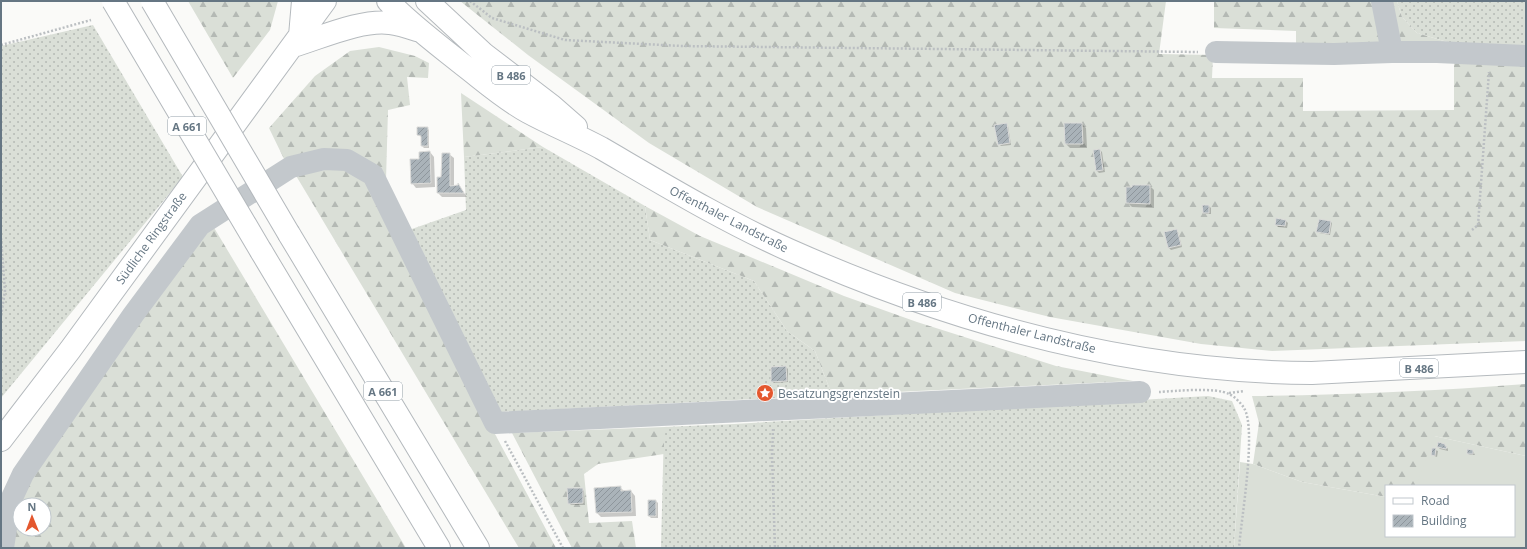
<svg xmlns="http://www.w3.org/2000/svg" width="1527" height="549" viewBox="0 0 1527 549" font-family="'Open Sans',sans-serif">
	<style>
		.grass { fill: url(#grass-dots) }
		.forest { fill: url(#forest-firs); fill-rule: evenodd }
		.garden { fill: #dadfd7 }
		.shadow { fill: #0003 }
		.building { fill: url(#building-hatch); stroke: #dcdcda }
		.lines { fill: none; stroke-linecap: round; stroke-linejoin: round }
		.major-casing { stroke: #b5babe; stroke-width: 24 }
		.highway-casing { stroke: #b4b9bd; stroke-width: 24 }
		.path { stroke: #bbbfc2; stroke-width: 2.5; stroke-dasharray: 2 2; stroke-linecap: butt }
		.minor { stroke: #c3c8cc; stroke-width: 22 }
		.major { stroke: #fff; stroke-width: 22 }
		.highway { stroke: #fff; stroke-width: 22 }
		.highway-bridge-casing { stroke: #b4b9bd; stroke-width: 24; stroke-linecap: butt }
		.highway-bridge { stroke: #fff; stroke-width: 22 }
		.labels { text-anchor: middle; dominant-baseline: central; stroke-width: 4; stroke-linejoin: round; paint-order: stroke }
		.shield { fill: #fff; stroke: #939fa8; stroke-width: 1 }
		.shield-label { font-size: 11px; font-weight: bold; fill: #657683 }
		.street-label { font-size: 12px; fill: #657683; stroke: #fff }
		.poi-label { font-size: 12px; fill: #657683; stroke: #fff; text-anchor: start }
	</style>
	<defs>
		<pattern id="grass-dots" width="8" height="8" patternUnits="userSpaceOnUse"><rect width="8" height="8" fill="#dadfd7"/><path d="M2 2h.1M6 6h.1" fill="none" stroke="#b4b9b4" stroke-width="1.8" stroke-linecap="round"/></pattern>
		<pattern id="forest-firs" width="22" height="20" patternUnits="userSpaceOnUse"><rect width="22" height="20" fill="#dadfd7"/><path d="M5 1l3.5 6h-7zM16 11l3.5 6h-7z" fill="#b4b9b4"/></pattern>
		<pattern id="building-hatch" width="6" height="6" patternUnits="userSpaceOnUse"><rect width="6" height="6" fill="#aab3b9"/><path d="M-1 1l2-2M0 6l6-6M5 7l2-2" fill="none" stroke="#8e969c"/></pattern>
	</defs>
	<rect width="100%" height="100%" fill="#fafaf8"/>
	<!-- grass -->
	<path class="grass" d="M1397,1h129v45l-72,-2 -37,-11 -15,-16z
		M93,25l90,152 -182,221v-352z
		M543,147l102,59 5,34 104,41 33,50 28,20 17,44 -331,17 -92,-182 57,-20 -2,-53z
		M1208,396l24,5 10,24 -8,123h-573l3,-121 70,-3z"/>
	<!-- forest -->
	<path class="forest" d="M188,1h90l-8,29 -37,48z
		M460,1h706l-7,53 54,1 -1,23h91v33l151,-1v-48l72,4v275l-254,10 -71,-7 -151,-27 -95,-24 -198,-86 -108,-64 -121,-88z
		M1214,1h183l5,16 15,16 37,11 -158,3v-16l-82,-3z
		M379,47l36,9 14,7 -1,15 -21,-1 3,28 -22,5 -2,70 -11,-12 -90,-7 -16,-33 46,-52 35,-25z
		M461,93l82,54 -79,10z
		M347,167l25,15 116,239 68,127h-37l-224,-374z
		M645,206l55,30 144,60 73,26 139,44 77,15 -301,14 -17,-44 -28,-20 -33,-50 -104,-41z
		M210,221l196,327h-405v-45zM20,505h24v24h-24z
		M1526,384v72l-92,-20 80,50h-128v11l-84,-15 -49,-18 6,-41 -7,-27c92,-1 183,-5 274,-12z
		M664,427v27l-66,10 -14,10 5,49 43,-2 4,27h-64l-60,-115z"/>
	<!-- garden -->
	<path class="garden" d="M1434,436l92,20v92h-292l6,-86 13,2 49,18 84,15v39h128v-50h-98z"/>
	<!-- shadow -->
	<path class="shadow" d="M1006,124l2,2 3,19 -10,1 -2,-2z
		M1082,124l4,4 1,20h-17l-4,-4z
		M427,128l2,2v18h-5l-2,-2v-9l-4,-2z
		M1100,150l2,2 3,20 -6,1 -2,-2 -3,-20z
		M430,152l4,5 1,30 -19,1 -4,-5 8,-23z
		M442,154h7l5,4v28h5l8,11h-25l-4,-4 4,-15z
		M1150,186l4,4v18l-22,-1 -5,-5z
		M1209,206l2,2v6h-5l-2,-2z
		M1286,221l2,2 -1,5 -9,-1 -2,-2z
		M1331,222l1,1 -2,12 -11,-2 -2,-1z
		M1177,230l1,2 4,15 -11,3 -2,-2z
		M786,367l2,2v13l-14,1 -2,-2z
		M1445,445l3,4v2l-8,-2 -2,-2z
		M1433,449l5,2 -1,6 -5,-2z
		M1473,451l2,4h-5l-2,-1z
		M620,487l5,5 6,-1 4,5 1,20 -35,1 -4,-4z
		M582,489l2,2 1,14h-14l-2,-2z
		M656,501l2,2v15h-7l-2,-2z"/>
	<!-- building -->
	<path class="building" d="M1007,123l3,20 -12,2 -4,-20z
		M1064,123h18l1,21h-18z
		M417,127h11v19h-7v-10l-4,-1z
		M1100,149l3,21 -7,1 -3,-21z
		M430,151l1,32 -20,1 -1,-25h9v-7z
		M442,153h8v33l8,-1v-2l6,10h-27v-16h4z
		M1132,185h18v19l-24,-1v-16h6z
		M1202,205h7v8h-6z
		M1276,218l10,2 -1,6 -10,-1z
		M1319,219l12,2 -2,13 -13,-2z
		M1177,229l4,16 -13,3 -4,-16z
		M786,366l1,15 -16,1v-15z
		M1438,442l7,2v2h2l-1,3 -9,-2z
		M1432,448h4l-1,8 -4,-1z
		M1467,449l6,1v4h-6z
		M621,486v5l10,-1 1,22 -36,1 -2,-25z
		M567,488h16v15l-15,1z
		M648,500h8v16h-8z"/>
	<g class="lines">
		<!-- major casing -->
		<g class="major-casing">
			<path id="major" d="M388,1c22,23 49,43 74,63 21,16 42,35 66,48 24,13 49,23 73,36 62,36 123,73 188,102 164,73 343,122 523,123l214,-11
				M427,1l57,53 68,52 24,21
				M300,36l3,-35
				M293,46c27,-8 69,-27 97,-23 9,1 18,4 27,7
				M1,440l69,-90 255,-349"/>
		</g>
		<!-- highway casing -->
		<g class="highway-casing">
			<path id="highway" d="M289,234l189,314
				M261,251l178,297"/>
		</g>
		<!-- path -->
		<path class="path" d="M470,1l22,17 73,22 117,6 516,6
			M1,45l90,-25
			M1472,230l6,-5 11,-153
			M1,238l4,53 -4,25
			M1159,392c16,-1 57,-5 70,2 5,2 12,9 15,14 13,21 -3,112 -5,140
			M1229,393l15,-2
			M773,429l-1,27 3,92
			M505,441l58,107"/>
		<!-- minor -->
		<path class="minor" d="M1382,1l10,51
			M1216,52l118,2 58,-2h45l89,4
			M3,548l7,-46 13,-28 110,-159 67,-90 91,-58 33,-8 23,1 26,15 122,248 645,-31"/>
		<!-- major -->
		<use href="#major" class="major"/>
		<!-- highway -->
		<use href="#highway" class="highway"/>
		<!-- highway-bridge casing -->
		<g class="highway-bridge-casing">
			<path id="highway-bridge" d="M113,1l148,250
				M152,1l137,233"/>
		</g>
		<!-- highway-bridge -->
		<use href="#highway-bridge" class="highway-bridge"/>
	</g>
	<!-- icons -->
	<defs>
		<g id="sight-disc" transform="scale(0.9)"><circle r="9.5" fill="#e4572e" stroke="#fff"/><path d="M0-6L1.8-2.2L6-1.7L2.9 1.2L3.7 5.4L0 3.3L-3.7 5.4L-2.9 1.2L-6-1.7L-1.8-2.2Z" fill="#fff"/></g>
	</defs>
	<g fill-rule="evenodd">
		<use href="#sight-disc" x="765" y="393"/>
	</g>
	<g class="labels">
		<!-- shield labels -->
		<g class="shield">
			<rect x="492" y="66" width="38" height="18" rx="3"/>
			<rect x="168" y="117" width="38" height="18" rx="3"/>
			<rect x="903" y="293" width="38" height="18" rx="3"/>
			<rect x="1400" y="359" width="38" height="18" rx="3"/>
			<rect x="364" y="382" width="38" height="18" rx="3"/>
		</g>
		<g class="shield-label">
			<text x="511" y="75">B 486</text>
			<text x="187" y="126">A 661</text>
			<text x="922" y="302">B 486</text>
			<text x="1419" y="368">B 486</text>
			<text x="383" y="391">A 661</text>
		</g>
		<!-- street labels -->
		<g class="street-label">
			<text transform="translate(729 219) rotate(27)">Offenthaler Landstraße</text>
			<text transform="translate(151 238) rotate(-54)">Südliche Ringstraße</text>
			<text transform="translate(1032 333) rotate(14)">Offenthaler Landstraße</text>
		</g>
		<!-- poi labels -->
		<g class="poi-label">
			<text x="778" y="393">Besatzungsgrenzstein</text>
		</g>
	</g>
	<!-- border -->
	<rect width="1527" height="549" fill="none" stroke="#657683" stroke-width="4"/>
	<!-- legend -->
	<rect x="1385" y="485" width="130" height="52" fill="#ffffff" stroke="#c1c8cd"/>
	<rect x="1393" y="498" width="20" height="6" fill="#ffffff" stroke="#c1c8cd"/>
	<text x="1421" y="505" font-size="12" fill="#657683">Road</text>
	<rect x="1393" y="515" width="20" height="12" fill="url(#building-hatch)" stroke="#c1c8cd"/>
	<text x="1421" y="525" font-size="12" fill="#657683">Building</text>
	<!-- north arrow -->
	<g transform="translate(32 517) rotate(359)"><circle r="19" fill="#ffffff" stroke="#c1c8cd"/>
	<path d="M0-3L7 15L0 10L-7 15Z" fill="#e4572e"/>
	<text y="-6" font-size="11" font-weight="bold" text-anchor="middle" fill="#657683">N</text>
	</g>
</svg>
